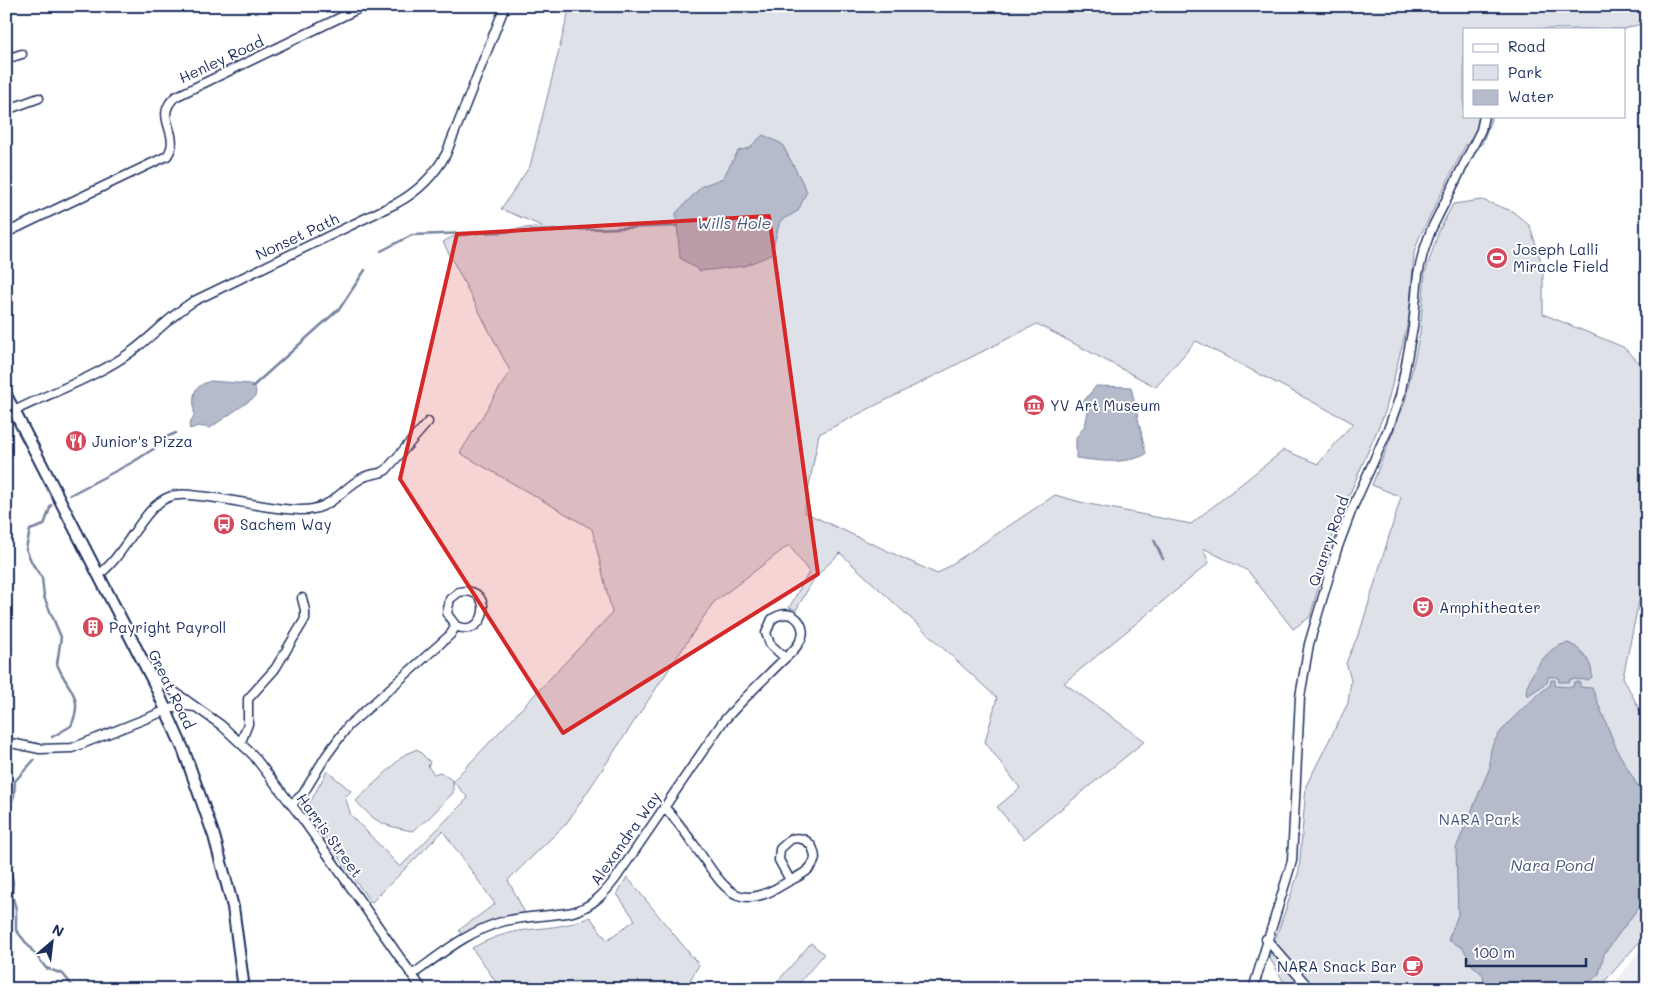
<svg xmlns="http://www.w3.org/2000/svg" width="1653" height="995" viewBox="0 0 1653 995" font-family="Mali,sans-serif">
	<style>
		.built { fill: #eff0f4 }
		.green { fill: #dee1e7; stroke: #7c88a2; fill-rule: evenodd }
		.water { fill: #b5bbca; stroke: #77839f }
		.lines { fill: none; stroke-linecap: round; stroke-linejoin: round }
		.stream { stroke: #77839f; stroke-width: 2.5 }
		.minor-casing { stroke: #1b2f5e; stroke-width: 11 }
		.major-casing { stroke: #1b2f5e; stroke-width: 14 }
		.minor { stroke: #fff; stroke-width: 8 }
		.major { stroke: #fff; stroke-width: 10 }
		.marked { fill: #d62828; fill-opacity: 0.2; stroke: #d62828; stroke-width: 4; stroke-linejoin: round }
		.labels { text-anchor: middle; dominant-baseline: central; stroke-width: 4; stroke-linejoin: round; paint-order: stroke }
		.street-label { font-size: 15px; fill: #1b2f5e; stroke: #fff }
		.poi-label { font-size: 15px; fill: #1b2f5e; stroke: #fff; text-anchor: start }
		.park-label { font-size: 15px; fill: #4c5c80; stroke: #fff }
		.water-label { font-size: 16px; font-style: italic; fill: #49597e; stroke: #fff }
	</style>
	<rect width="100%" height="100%" fill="#fff"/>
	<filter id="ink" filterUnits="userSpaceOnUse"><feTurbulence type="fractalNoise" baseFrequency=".02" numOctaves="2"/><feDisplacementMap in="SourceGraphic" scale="10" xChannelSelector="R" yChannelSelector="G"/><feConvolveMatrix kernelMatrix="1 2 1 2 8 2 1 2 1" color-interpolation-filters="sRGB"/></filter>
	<g filter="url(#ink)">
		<!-- built -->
		<path class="built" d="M1647,942v47h-37z"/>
		<!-- green -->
		<path class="green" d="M570,6h1077v16l-23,7h-160v87h27v4l-9,24 -4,2 1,3 -13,-5 -47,94 -5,15 -5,66 -24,93 -50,116 -25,89 -17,12 -45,-58 -45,-23 6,15 -145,120 81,58 -121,98 -27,-32 23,-19 -35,-46 12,-44 -157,-145 -25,24 -19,33 -7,-2 20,-36 -20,-27 -76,58 -147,221 -58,56 18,35 -64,20 -3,-5 36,-26 -52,-73 -72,72 -60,-86 -4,-9 20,-37 24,20 -6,6 6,18 49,52 68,-69 -15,-17v12l-25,26 -16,12c-30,-6 -35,-7 -56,-30l48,-46 13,-6 13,13 -2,5 6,7 6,-2 13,9 159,-168 -20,-84 -132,-76 50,-82 -67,-129 9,-5 90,-11 -41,-17 29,-43zM1037,324l119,63 40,-46 157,82 -35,41 -34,-14 -93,74 -107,-21 -29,-8 -118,79 -133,-62 15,-78z
			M1482,200l30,11 18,15 13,42v46l80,33 24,23v193l-24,114 24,48v208l-49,56h-310l-19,-32 30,-86 7,-85 42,-83 3,-23 -5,-17 15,-35 40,-131 -29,-12 33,-83 15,-69 5,-60 14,-42 14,-27z
			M627,877l72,88 -9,15 9,9h-142l-3,-5 -4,3 -5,-5 -10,7h-34l-29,-41c15,-8 30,-14 47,-17 26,-4 47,-3 71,-14l17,23 28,-20 -18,-26z
			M811,943l13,11 -30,35h-23z"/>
		<!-- water -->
		<path class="water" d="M763,135l19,9 25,47 -9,20 -18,10 -9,34 -27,11 -44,5 -20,-13 -4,-45 26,-27 21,-8 15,-27 11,-3z
			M211,381l39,3 4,2 2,5 -1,6 -45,31 -12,-2 -8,3 -1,-4c2,-4 5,-7 5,-11 0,-18 -4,-27 17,-33z
			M1096,386l35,1 15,67c-20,11 -47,7 -70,4v-20l9,-13 3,-13 -5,-10z
			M1568,643c13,5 25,19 24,34l-4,3 -18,-1v3h-11l-1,-5h-10l-1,6 -20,13c-5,-11 16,-40 26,-47 4,-3 10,-5 15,-6z
			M1551,680h4v6l18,1 1,-5h6v5l12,1 25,62 30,52v94l-43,58 -5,20 -18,15h-96l-2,-14 -11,-10 -9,-17 -15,-8 10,-25 -2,-67 34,-81c0,-8 -1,-15 3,-23 8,-18 41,-46 57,-59z"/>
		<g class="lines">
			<!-- stream -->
			<path class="stream" d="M381,251l31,-16 265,-9
				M252,387l88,-79 25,-38
				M70,495l63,-33 22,-14 9,-10 12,-5
				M51,505l-7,20 -14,5 -4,19 6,14 10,15 2,19 17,40 -4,27c10,26 28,31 14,62l-19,11
				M1154,540l9,19
				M6,815l8,-19 1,-15 19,-21
				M6,843l7,39 -1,13 4,14v21l30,38 17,6 12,15"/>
			<!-- minor casing -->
			<g class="minor-casing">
				<path id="minor" d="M6,59l16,-5
					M6,110l33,-12
					M6,233l161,-77c16,-22 -15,-38 8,-59l189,-91
					M14,411c38,-19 84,-35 117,-59 22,-16 39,-36 63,-51l203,-98c22,-12 37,-27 49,-49l59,-148
					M98,575c26,-17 46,-70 71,-78 10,-4 20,-2 30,-1 32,2 86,18 114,13 22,-4 33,-24 51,-32 8,-4 15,-2 22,-7l42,-48
					M151,675l70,50 32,30 51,66 118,168
					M6,742l34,7 32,-1 108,-43 15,2
					M241,742l7,-18v-25l27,-30 30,-50v-9l-3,-12
					M292,804l11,-10 23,-38 22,-30 102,-91 6,-9c32,14 39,-42 3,-34l-9,7 -3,15 9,12
					M664,807c16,16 27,34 40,52 24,36 38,51 80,25 12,-7 28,-12 31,-26 -1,-14 -10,-22 -24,-19l-11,10 -1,11 11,20
					M1266,939l44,50
					M412,975c29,-21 57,-45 93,-54 22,-5 46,-5 68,-9 20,-6 31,-18 43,-34l106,-155c18,-21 38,-40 57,-59 7,-7 17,-14 21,-23 6,-9 1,-22 -9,-26 -7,-2 -13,0 -19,4l-6,14 4,11 15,14
					M1253,989l39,-128 8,-164 9,-53 28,-95 15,-40 37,-82 11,-31 13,-69 5,-53 5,-21 8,-23 50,-100 3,-14"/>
			</g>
			<!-- major casing -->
			<g class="major-casing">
				<path id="major" d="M6,395l148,288 30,68 30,85 19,71 11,82"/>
			</g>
			<!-- minor -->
			<use href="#minor" class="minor"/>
			<!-- major -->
			<use href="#major" class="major"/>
		</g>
	</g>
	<!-- marked area -->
	<path class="marked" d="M769,216l49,358 -255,159 -163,-254 57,-245z"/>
	<!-- icons -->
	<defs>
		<g id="stadium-disc" transform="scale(1.125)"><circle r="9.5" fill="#d1495b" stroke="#fff"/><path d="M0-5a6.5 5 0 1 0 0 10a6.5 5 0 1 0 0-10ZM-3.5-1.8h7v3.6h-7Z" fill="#fff"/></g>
		<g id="museum-disc" transform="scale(1.125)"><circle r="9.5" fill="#d1495b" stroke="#fff"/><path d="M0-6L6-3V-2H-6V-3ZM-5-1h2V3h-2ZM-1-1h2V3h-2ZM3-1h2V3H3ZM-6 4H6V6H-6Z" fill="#fff"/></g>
		<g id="restaurant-disc" transform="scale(1.125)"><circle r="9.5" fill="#d1495b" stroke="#fff"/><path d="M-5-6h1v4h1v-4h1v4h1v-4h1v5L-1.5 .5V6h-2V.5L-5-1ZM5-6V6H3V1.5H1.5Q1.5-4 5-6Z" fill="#fff"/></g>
		<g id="bus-disc" transform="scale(1.125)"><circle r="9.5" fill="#d1495b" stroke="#fff"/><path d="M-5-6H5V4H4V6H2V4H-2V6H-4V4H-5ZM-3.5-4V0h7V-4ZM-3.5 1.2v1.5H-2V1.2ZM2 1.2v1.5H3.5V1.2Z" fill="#fff"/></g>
		<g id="theatre-disc" transform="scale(1.125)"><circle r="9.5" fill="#d1495b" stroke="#fff"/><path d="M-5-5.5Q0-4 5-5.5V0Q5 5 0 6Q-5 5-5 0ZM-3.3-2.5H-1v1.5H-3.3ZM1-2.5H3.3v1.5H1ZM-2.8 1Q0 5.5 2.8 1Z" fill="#fff"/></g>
		<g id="building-disc" transform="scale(1.125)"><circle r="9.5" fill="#d1495b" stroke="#fff"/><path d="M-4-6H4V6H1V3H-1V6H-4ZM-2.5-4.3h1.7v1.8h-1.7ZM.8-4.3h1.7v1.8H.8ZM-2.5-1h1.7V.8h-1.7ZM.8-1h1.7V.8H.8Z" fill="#fff"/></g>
		<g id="cafe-disc" transform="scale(1.125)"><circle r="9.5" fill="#d1495b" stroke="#fff"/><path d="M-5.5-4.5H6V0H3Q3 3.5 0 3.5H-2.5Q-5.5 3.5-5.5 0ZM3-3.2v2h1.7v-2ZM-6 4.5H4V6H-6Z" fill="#fff"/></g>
	</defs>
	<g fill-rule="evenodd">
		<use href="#stadium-disc" x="1497" y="258"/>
		<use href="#museum-disc" x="1034" y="405"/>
		<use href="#restaurant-disc" x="76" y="441"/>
		<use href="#bus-disc" x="224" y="524"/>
		<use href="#theatre-disc" x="1423" y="607"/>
		<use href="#building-disc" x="93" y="627"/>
		<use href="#cafe-disc" x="1413" y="966"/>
	</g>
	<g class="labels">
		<!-- street labels -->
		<g class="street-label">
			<text transform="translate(221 59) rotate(-25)">Henley Road</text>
			<text transform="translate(297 236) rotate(-25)">Nonset Path</text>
			<text transform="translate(1328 541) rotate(-71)">Quarry Road</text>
			<text transform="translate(172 689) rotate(64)">Great Road</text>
			<text transform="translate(330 835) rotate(54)">Harris Street</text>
			<text transform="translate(625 838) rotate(-55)">Alexandra Way</text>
		</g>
		<!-- poi labels -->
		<g class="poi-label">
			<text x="1513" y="249">Joseph Lalli<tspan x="1513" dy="17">Miracle Field</tspan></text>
			<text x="1050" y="405">YV Art Museum</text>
			<text x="92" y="441">Junior's Pizza</text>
			<text x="240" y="524">Sachem Way</text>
			<text x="1439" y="607">Amphitheater</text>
			<text x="109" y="627">Payright Payroll</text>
			<text x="1397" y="966" text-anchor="end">NARA Snack Bar</text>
		</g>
		<!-- park labels -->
		<g class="park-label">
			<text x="1479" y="819">NARA Park</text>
		</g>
		<!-- water labels -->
		<g class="water-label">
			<text x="734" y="222">Wills Hole</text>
			<text x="1552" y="864">Nara Pond</text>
		</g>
	</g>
	<!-- margin -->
	<rect width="1653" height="995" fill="none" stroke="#fff" stroke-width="25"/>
	<rect x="12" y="12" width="1628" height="970" fill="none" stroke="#1b2f5e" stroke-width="2" filter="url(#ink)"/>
	<!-- legend -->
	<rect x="1463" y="28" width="162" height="90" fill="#ffffff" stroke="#a4acbf"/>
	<rect x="1473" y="44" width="25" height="8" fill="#ffffff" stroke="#a4acbf"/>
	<text x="1508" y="52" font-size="15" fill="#1b2f5e">Road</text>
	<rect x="1473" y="65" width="25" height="15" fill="#dee1e7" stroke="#a4acbf"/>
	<text x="1508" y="78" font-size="15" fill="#1b2f5e">Park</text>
	<rect x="1473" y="90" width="25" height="15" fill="#b5bbca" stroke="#a4acbf"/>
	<text x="1508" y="102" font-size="15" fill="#1b2f5e">Water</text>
	<!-- north arrow -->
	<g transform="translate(52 942) rotate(28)" stroke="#ffffff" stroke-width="4" paint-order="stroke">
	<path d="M0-4L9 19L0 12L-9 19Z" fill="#1b2f5e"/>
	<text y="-8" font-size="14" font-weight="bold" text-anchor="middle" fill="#1b2f5e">N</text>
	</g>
	<!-- scale -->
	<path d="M1466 958v8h120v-8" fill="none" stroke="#1b2f5e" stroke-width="2.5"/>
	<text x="1473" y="958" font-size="15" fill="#1b2f5e" stroke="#ffffff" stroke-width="4" paint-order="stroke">100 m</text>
</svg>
